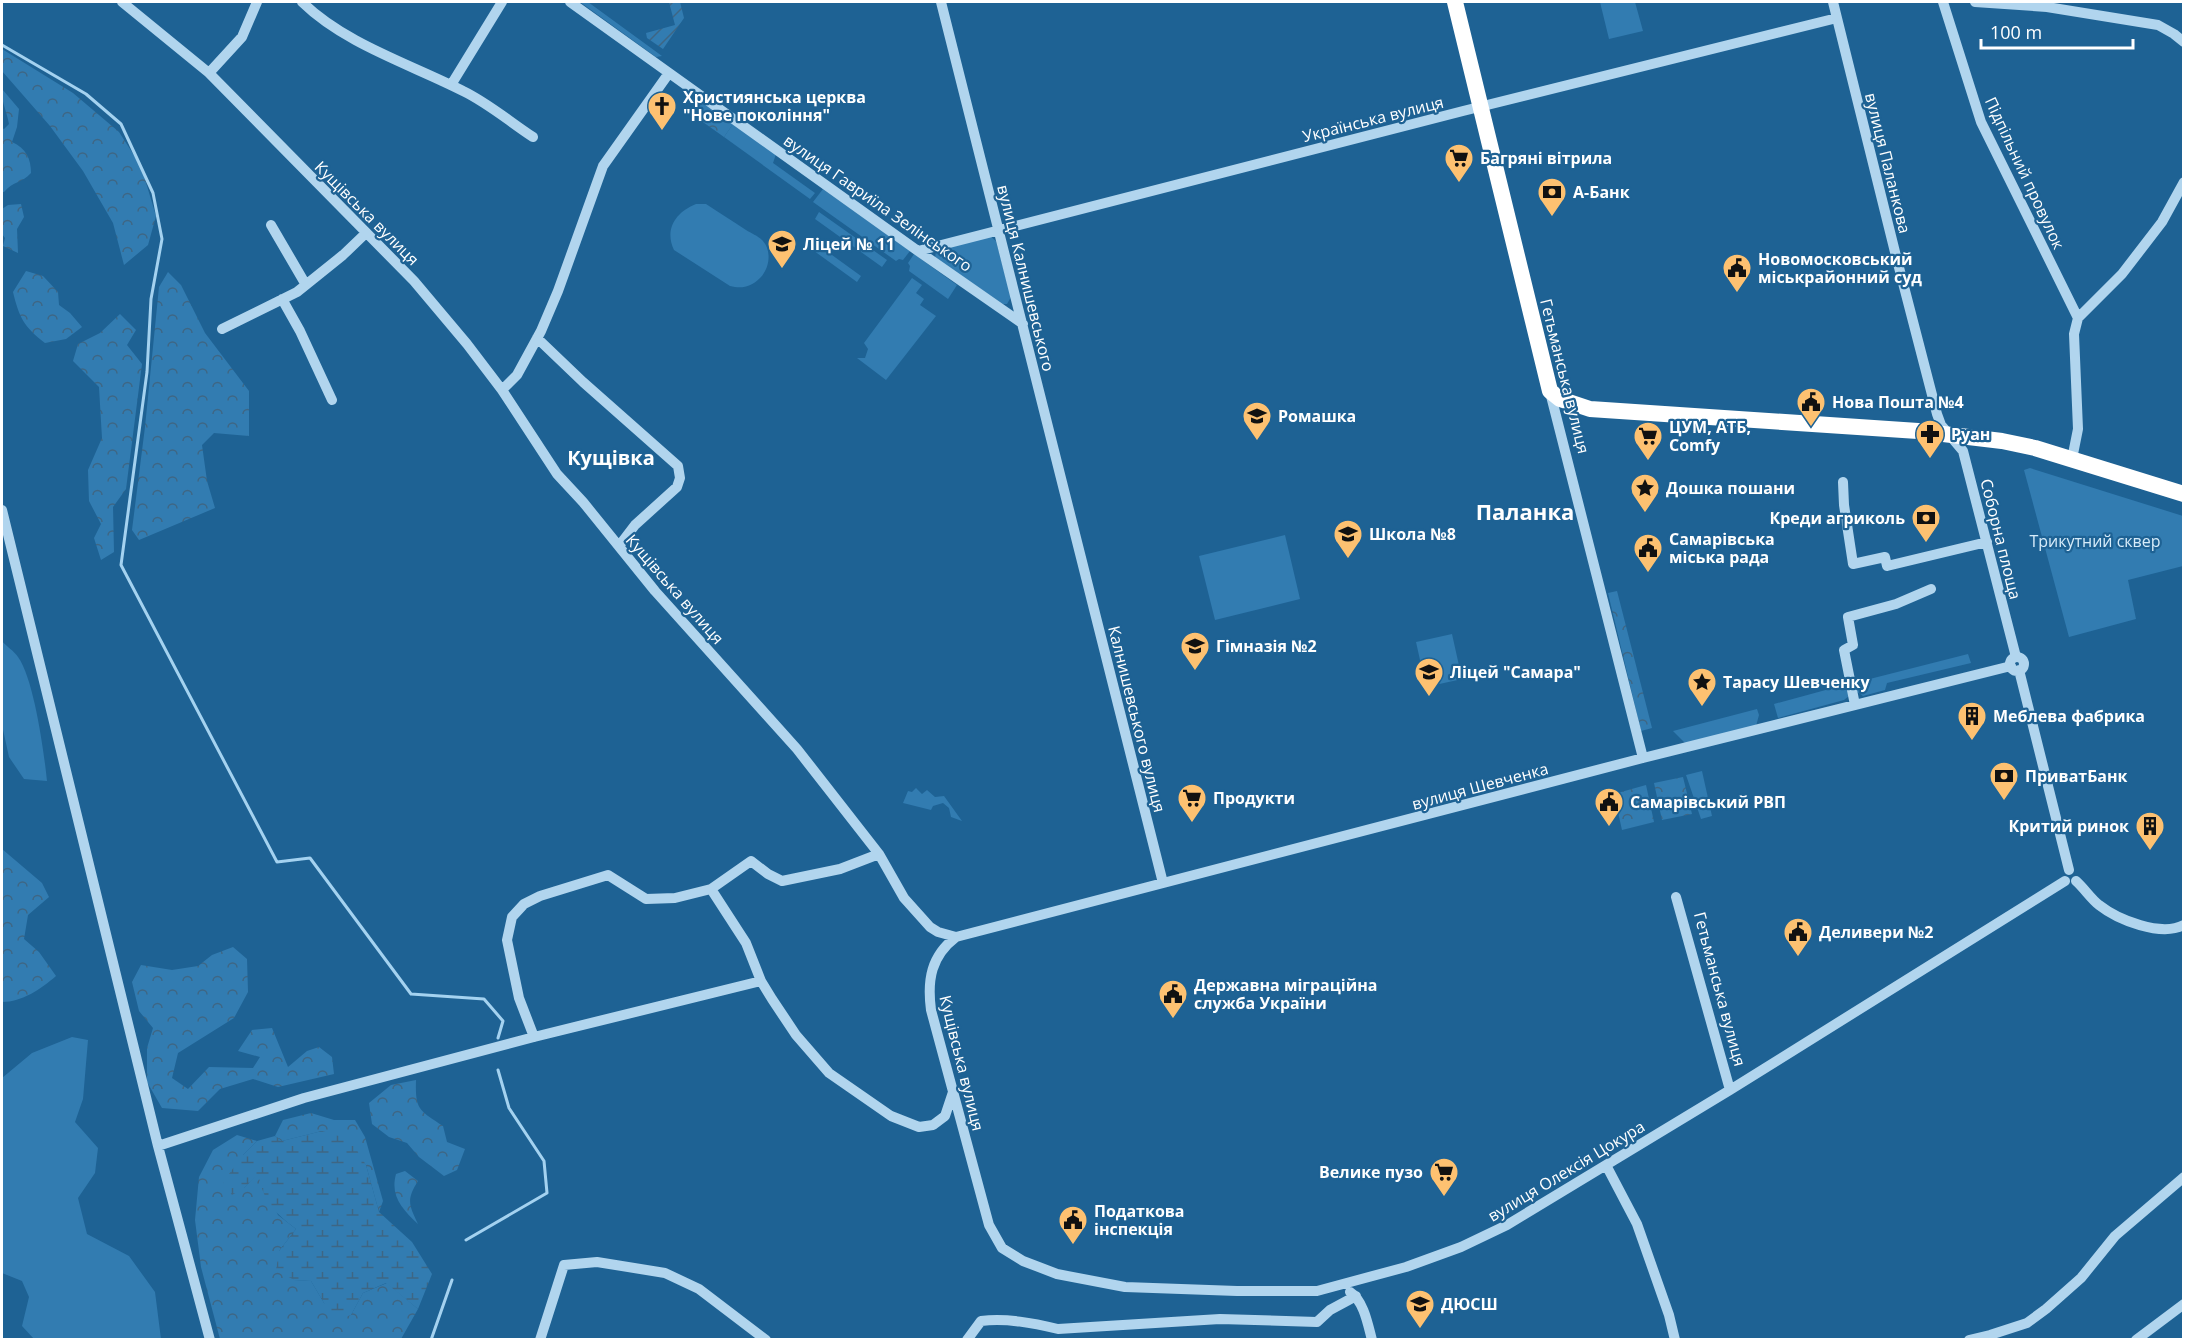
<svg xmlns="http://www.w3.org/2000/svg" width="2185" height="1341" viewBox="0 0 2185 1341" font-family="'Open Sans',sans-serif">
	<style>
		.green { fill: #327cb1 }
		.forest { fill: url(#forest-crowns) }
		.wetland { fill: url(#wetland-marsh) }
		.garden { fill: url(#garden-furrows) }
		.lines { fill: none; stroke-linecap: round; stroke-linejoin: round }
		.stream { stroke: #a4d2f0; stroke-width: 3 }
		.minor { stroke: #b1d5ee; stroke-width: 10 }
		.highway { stroke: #fff; stroke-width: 16 }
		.labels { text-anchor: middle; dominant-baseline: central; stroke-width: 4.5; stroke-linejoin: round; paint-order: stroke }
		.poi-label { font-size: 16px; font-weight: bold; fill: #fff; stroke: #1e6294; text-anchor: start }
		.street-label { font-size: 16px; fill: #fff; stroke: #1e6294 }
		.park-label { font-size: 16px; fill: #d7ecfa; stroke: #1e6294 }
		.quarter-label { font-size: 20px; font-weight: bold; fill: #fff; stroke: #1e6294 }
		.district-label { font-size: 22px; font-weight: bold; fill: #fff; stroke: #1e6294 }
	</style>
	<defs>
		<pattern id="forest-crowns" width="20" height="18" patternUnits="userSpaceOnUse" patternTransform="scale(1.5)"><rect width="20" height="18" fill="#327cb1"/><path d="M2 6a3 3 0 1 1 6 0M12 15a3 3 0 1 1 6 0" fill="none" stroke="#3e6684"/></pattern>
		<pattern id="wetland-marsh" width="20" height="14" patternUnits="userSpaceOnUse" patternTransform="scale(1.5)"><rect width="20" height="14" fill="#327cb1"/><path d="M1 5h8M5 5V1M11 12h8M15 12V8" fill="none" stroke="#3e6684"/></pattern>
		<pattern id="garden-furrows" width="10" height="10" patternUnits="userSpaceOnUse" patternTransform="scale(1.5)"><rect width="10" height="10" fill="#327cb1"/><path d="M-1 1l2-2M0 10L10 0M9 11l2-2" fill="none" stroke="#3e6684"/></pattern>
	</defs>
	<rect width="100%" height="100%" fill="#1e6294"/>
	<!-- green -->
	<path class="green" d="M580,2h8l74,54 -6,1z
		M1600,2h35l8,29 -34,8z
		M733,124l43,30 -3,9 42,30 -5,6 -86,-62z
		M823,189l87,62 -7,9 -4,-1 -3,2 -83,-59z
		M696,204h10c13,9 27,17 40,26 5,3 12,6 16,10 10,10 8,28 -2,38 -9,9 -18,11 -30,8l-56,-36c-10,-21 2,-38 22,-46z
		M819,212l68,48 -5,7 -67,-48z
		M990,236l6,5 15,56 -4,7h-4l-68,-46 1,-7z
		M814,242l47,34 -4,6 -47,-34z
		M914,254l43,31 -9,14 -39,-28 1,-5 -2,-3z
		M912,278l10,7 -6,8 8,6 -4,6 16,11 -50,64 -29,-22h8l3,-9 -4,-6z
		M2030,468l153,48v50l-55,14 8,39 -67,18 -45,-167z
		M1285,535l15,64 -85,21 -16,-64z
		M1452,634l10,45 -36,8 -10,-45z
		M2,641c4,5 12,10 16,16 16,22 26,95 29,124l-23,-2 -15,-22 -7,-32z
		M1968,654l3,9 -84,20 -2,7 -22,6 -7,-5 -2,-8z
		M1844,685l3,2 2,9 -5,4 -66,18 -4,-14z
		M1757,709l2,6 -3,11 -71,17 -12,-12z
		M1702,771l10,45 -11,3 -15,-44z
		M916,788l6,6 5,-4 8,7 9,-1 18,25 -11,-4 -2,-9 -6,-5 -10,3 -2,4 -28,-7 5,-12 4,1z
		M72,1037l16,3 -5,59 -8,23 23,26 -3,25 -17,25 9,36 42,22 26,36 6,47h-127l-12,-13 7,-29 -7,-16 -20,-8v-195l30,-25z"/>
	<!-- forest -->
	<path class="forest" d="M2,49l71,44 46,39 22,34 15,50 -8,29 -24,20 -11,-42 -30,-52 -33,-45 -48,-55z
		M2,89l17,20 -2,18 -5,15c14,6 19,17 19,31 -9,10 -18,8 -27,19h-2v-64l2,1 5,-5c-2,-13 -8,-22 -7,-35z
		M702,102l31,22 -9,13 -31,-22z
		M21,204l3,13 -7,12 1,24 -15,-7 2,-8 -3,-4v-25l6,-4z
		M26,271l17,5 15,16 1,13 11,8 12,14 -16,12 -21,4c-21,-16 -26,-26 -32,-51z
		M168,272l13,13 24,48 44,58v45l-35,-3 -12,12 5,36 8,27 -76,32 -7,-10 13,-103 14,-140z
		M120,314l16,16 -9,15 15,19 -16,125 -13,18 1,45 -13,8 -7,-22 7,-14 -12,-23 -1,-31 14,-32 -3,-51 -26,-26 5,-17 22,-11z
		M1617,591l35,137 -11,3 -33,-138z
		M1683,777l9,37 -30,6 -8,-37z
		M1646,785l8,37 -32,8 -8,-36z
		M2,849l40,34 7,14 -21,18 -4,24 15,13 17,24c-15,13 -34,26 -54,26z
		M233,947l14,12 1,33 -14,26 -56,35 -6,25 16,11 21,-22 44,1 7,-11 -22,-6 14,-21 20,-2 16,39 19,-16 12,-4 13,10 2,17 -56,13 -25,-8 -33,10 -22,22 -36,-3 -15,-26v-34l6,-20 -14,-17 -7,-29 9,-17 31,5 26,-4 14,-11z
		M416,1080c-1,30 3,30 27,46l4,16 18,7 -8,21 -13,6 -25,-19 -12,-14 -18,-6 -17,-13 -3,-21 22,-18z
		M311,1113l23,7h21l10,17 18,64 -4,11 -13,-47 -44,-34 -40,10 -7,-5 8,-16z
		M237,1135l20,6 -14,14 1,33 14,-15 20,42 18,14 -17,22 15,29 17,1 13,22 27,12 12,-22 24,-10 31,26 -17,30h-181l-19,-72 -6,-47 4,-43 14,-27z
		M405,1171l13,10c-12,19 -9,24 0,43 -16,-15 -28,-28 -22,-50z"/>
	<!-- wetland -->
	<path class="wetland" d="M322,1131l28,8 16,26 13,47 33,30 20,32 -14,35 -32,-26 -23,10 -12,22 -13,4 -14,-16 -13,-22 -17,-1 -18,-10 3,-19 17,-22c-24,-19 -31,-25 -38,-55l-14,14 -12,7 -9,-13 20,-27 14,-14 18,-5 7,5z"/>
	<!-- garden -->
	<path class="garden" d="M669,2h11l4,16 -21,31 -16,-11 -1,-5 29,-8z"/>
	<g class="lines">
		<!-- stream -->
		<path class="stream" d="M2,45l84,49 35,30 32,69 9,46 -11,60 -4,73 -26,193 156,297 33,-4 101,136 73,5 19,22 -5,17
			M466,1240l81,-47 -3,-32 -35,-53 -11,-38
			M431,1340l21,-60"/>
		<!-- minor -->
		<path class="minor" d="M122,2l87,71 205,208 53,63 35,46 55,84 26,28 72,89 142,158 82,105 25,44 26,29 8,5 18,5
			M302,2c43,42 108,62 161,89 25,12 47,31 70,46
			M570,2l348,249 105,73
			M941,2l222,881
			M1833,2l62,250 42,162 4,11 22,26 53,206
			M1943,2l38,120 97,196
			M1975,2l72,5 111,18 16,9 10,8
			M209,73l33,-36 15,-35
			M451,85l51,-83
			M271,225l35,60
			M918,251l545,-140 374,-93
			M282,299l18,32 32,69
			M222,329l75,-37 46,-37 23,-22
			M537,338l46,44 95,84 2,12 -3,9 -42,38 -16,21
			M502,390l15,-15 24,-44 17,-40 45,-125 66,-93
			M1550,392l93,366
			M2072,459l6,-30 -4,-95 4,-16 44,-44 40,-52 22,-40
			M1843,482l1,23 9,59 32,-7 2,9 100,-24
			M2,510l156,636
			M2010 664a7 7 0 1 1 14 0a7 7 0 1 1-14 0Z
			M2011,666l-368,92 -687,179c-25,19 -29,43 -25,73l58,215 13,23 21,13 34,13 68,13 112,4h80l89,-24 55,-20 46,-22 223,-135 335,-209
			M2019,670l50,200
			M1855,705l-11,-55 9,-5 -5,-28 48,-13 35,-15
			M2076,881c8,7 15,18 23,24 19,15 62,32 85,20
			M711,889l35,54 15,38 11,18 24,36 33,38 62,43 28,11 14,-2 12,-9 8,-24
			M1676,897l54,193
			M534,1037l-15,-39 -12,-58 5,-23 12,-13 16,-8 68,-21 38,24 29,-1 36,-9 40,-28 17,13 14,7 58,-12 39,-15
			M1606,1165l31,59 32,91 6,25
			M1350,1292c14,9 18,33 22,48
			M210,1340l-52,-194 146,-48 230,-61 227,-56
			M540,1340l24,-75 33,-3 68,11 34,16 67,51
			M967,1340l14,-19c26,-3 52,2 77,8l162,-10 97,3 13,-12 26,-14
			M1969,1340l21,-5 37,-12 19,-14 35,-31 34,-42 69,-59
			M2136,1340l48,-36"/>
		<!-- highway -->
		<path class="highway" d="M1455,2l95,389 10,8 30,10 328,22 84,10 33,7 149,46"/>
	</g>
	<!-- icons -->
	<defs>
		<g id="church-pin" transform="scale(1.5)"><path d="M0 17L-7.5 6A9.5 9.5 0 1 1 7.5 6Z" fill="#fdc171" stroke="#1e6294"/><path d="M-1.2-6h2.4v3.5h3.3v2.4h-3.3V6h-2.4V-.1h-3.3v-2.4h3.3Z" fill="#111"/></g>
		<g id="supermarket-pin" transform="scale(1.5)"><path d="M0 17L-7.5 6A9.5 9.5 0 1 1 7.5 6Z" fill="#fdc171" stroke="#1e6294"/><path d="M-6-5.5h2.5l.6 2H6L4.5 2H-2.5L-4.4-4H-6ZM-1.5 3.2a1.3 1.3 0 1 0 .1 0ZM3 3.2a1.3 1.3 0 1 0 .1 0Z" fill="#111"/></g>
		<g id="bank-pin" transform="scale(1.5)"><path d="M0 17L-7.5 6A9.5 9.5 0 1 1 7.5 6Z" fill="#fdc171" stroke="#1e6294"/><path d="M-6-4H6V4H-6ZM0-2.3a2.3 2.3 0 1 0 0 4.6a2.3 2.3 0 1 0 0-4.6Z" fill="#111"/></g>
		<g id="school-pin" transform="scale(1.5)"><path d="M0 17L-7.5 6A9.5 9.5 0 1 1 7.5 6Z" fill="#fdc171" stroke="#1e6294"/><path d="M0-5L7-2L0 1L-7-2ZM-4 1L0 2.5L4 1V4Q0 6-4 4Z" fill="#111"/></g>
		<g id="civic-pin" transform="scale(1.5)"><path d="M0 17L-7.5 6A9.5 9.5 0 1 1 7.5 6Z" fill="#fdc171" stroke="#1e6294"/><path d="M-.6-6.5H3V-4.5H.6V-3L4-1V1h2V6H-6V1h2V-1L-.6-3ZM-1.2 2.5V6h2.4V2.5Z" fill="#111"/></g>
		<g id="pharmacy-pin" transform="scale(1.5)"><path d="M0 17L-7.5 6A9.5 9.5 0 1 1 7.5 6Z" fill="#fdc171" stroke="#1e6294"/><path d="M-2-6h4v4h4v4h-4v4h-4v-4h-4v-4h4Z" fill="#111"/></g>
		<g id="sight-pin" transform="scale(1.5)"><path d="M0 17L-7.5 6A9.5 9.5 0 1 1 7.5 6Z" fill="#fdc171" stroke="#1e6294"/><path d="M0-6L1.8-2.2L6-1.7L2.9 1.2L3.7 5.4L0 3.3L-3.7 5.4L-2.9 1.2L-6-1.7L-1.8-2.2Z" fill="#111"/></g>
		<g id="building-pin" transform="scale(1.5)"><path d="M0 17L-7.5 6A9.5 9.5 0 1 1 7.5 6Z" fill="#fdc171" stroke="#1e6294"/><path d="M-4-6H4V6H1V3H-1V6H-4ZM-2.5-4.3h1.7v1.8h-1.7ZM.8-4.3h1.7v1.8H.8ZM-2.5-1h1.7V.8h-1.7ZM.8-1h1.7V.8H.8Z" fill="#111"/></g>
	</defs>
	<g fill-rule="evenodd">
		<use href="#church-pin" x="662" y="106"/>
		<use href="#supermarket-pin" x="1459" y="158"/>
		<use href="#bank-pin" x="1552" y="192"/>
		<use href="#school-pin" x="782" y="244"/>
		<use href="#civic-pin" x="1737" y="268"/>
		<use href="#civic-pin" x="1811" y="402"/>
		<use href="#school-pin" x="1257" y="416"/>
		<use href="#pharmacy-pin" x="1930" y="434"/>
		<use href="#supermarket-pin" x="1648" y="436"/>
		<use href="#sight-pin" x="1645" y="488"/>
		<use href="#bank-pin" x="1926" y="518"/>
		<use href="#school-pin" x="1348" y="534"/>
		<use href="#civic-pin" x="1648" y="548"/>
		<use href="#school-pin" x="1195" y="646"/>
		<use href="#school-pin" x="1429" y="672"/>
		<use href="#sight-pin" x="1702" y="682"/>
		<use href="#building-pin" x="1972" y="716"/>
		<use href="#bank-pin" x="2004" y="776"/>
		<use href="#supermarket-pin" x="1192" y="798"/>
		<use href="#civic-pin" x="1609" y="802"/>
		<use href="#building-pin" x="2150" y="826"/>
		<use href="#civic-pin" x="1798" y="932"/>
		<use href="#civic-pin" x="1173" y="994"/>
		<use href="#supermarket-pin" x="1444" y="1172"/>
		<use href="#civic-pin" x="1073" y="1220"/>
		<use href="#school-pin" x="1420" y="1304"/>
	</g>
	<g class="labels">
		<!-- poi labels -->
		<g class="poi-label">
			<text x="683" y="97">Християнська церква<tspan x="683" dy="18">"Нове покоління"</tspan></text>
			<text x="1480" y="158">Багряні вітрила</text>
			<text x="1573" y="192">А-Банк</text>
			<text x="803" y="244">Ліцей № 11</text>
			<text x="1758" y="259">Новомосковський<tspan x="1758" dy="18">міськрайонний суд</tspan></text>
			<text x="1832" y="402">Нова Пошта №4</text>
			<text x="1278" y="416">Ромашка</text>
			<text x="1669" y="427">ЦУМ, АТБ,<tspan x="1669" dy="18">Comfy</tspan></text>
			<text x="1951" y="434">Руан</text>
			<text x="1666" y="488">Дошка пошани</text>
			<text x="1905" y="518" text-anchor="end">Креди агриколь</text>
			<text x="1369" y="534">Школа №8</text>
			<text x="1669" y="539">Самарівська<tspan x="1669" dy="18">міська рада</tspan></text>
			<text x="1216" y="646">Гімназія №2</text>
			<text x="1450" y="672">Ліцей "Самара"</text>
			<text x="1723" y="682">Тарасу Шевченку</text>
			<text x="1993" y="716">Меблева фабрика</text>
			<text x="2025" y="776">ПриватБанк</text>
			<text x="1213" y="798">Продукти</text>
			<text x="1630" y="802">Самарівський РВП</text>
			<text x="2129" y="826" text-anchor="end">Критий ринок</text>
			<text x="1819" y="932">Деливери №2</text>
			<text x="1194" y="985">Державна міграційна<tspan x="1194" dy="18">служба України</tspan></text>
			<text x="1423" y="1172" text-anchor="end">Велике пузо</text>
			<text x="1094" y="1211">Податкова<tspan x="1094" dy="18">інспекція</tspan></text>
			<text x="1441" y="1304">ДЮСШ</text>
		</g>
		<!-- street labels -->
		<g class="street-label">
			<text transform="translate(1373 119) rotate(-14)">Українська вулиця</text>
			<text transform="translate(1888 163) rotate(76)">вулиця Паланкова</text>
			<text transform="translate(2025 173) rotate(65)">Підпільний провулок</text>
			<text transform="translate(878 203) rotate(35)">вулиця Гавриїла Зелінського</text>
			<text transform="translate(367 213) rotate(45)">Кущівська вулиця</text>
			<text transform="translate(1026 278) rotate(76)">вулиця Калнишевського</text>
			<text transform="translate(1565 376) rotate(76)">Гетьманська вулиця</text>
			<text transform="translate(2001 539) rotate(76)">Соборна площа</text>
			<text transform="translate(675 589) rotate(49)">Кущівська вулиця</text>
			<text transform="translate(1137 719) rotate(76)">Калнишевського вулиця</text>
			<text transform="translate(1480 786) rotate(-15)">вулиця Шевченка</text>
			<text transform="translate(1720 989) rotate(75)">Гетьманська вулиця</text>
			<text transform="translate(962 1063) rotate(76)">Кущівська вулиця</text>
			<text transform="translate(1566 1171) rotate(-31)">вулиця Олексія Цокура</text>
		</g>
		<!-- park labels -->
		<g class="park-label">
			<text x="2095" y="541">Трикутний сквер</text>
		</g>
		<!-- quarter labels -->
		<g class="quarter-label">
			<text x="611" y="457">Кущівка</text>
		</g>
		<!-- district labels -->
		<g class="district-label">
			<text x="1525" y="511">Паланка</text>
		</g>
	</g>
	<!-- border -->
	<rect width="2185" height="1341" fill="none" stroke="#ffffff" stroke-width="6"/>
	<!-- scale -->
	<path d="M1981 39v9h152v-9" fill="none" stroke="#ffffff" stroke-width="3"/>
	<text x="1990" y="39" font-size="18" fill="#ffffff" stroke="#1e6294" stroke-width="4.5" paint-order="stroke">100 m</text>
</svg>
